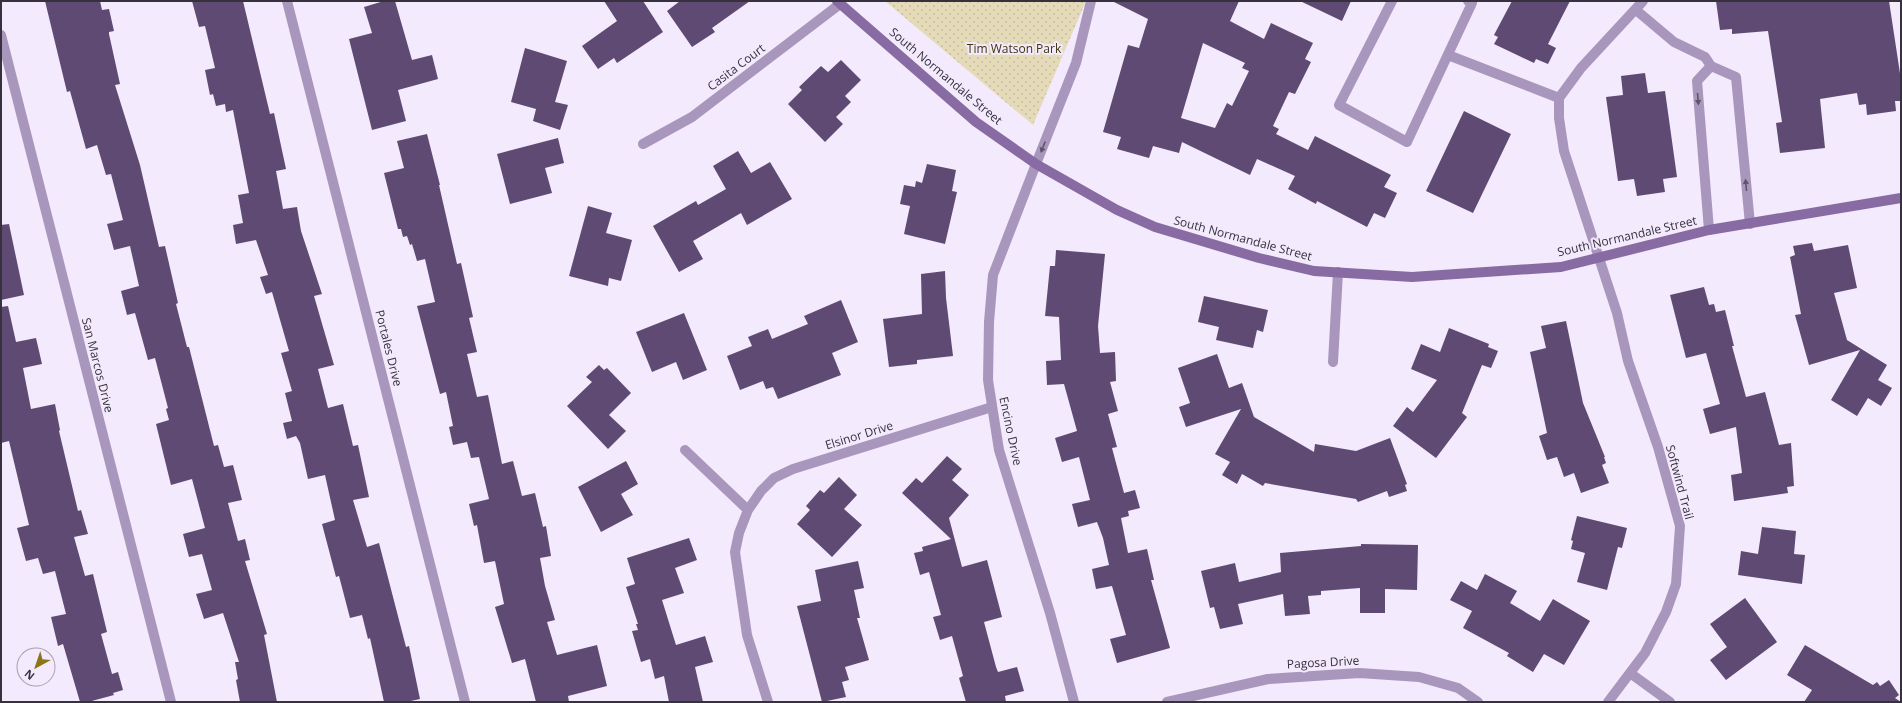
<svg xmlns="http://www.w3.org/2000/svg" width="1902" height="703" viewBox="0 0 1902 703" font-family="'Open Sans',sans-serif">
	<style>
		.green { fill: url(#green-dots) }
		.building { fill: #5f4a73; fill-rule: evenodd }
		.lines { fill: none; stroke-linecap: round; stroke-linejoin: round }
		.lane { stroke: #a996bc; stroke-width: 10 }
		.street { stroke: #a996bc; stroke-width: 10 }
		.secondary { stroke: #876ba2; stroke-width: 10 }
		.oneway { fill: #5f5469 }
		.labels { text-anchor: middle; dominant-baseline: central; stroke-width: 4; stroke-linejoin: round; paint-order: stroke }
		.park-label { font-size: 12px; fill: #40340a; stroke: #f3eafd }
		.street-label { font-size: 12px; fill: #37313d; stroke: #f3eafd }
	</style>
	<defs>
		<pattern id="green-dots" width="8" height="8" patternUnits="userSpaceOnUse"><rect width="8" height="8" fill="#e5dbb9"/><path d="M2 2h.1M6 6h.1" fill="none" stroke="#c5bca0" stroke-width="1.8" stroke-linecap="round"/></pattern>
	</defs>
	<rect width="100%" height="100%" fill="#f3eafd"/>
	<!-- green -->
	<path class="green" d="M885,1h201l-53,124z"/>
	<!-- building -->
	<path class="building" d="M45,1h55l2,9 7,-1 5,22 -5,1v2l11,50 -5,1 25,80 19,82 6,-1 13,57 -2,1 11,43h2l25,99 4,-1 6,22 9,-2 9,35 -14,3 10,38 7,-2 5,21 -5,1 22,73 -3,1 13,67h-37l-4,-22 2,-1 -3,-17h4l-16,-49 -19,6 -8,-25 16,-4 -10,-36 -13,3 -6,-23 22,-6 -13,-49 -21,6 -15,-61 13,-4 -3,-11 2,-1 -13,-50 -7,2 -13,-47 -8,2 -6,-24 18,-5 -9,-40 -16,4 -7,-26 16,-4 -12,-46 -5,1 -9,-30 -11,4 -16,-58 -3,1z
		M192,1h51l27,113 4,-1 12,56 -10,2 7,38 14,-2 4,24 21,63 -8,2 20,69 -16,4 10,39 15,-4 10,42 5,-1 11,52 -16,3 14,47 12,-4 27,104 3,-1 11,53 -14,3h-22l-14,-64 -2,1 -6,-24 -12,3 -11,-42 -3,1 -14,-53 13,-4 -10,-45 -17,4 -8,-36 -4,-7 -9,3 -4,-16 9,-2 -7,-28 7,-2 -11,-38 8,-2 -17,-59 -6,2 -6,-17 8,-2 -12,-35 -20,4 -3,-19 10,-2 -5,-28 11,-2 -16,-83 -7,2 -1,-8 -9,2 -3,-12 -3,1 -5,-25 10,-2 -10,-42 -6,1z
		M384,1h11l17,59 20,-5 6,24 -40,11 8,31 -34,9 -23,-91 23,-6 -8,-26z
		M604,1h39l20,31 -46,31 -3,-5 -16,11 -16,-23 35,-25z
		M680,1h70l-38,27 3,4 -23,15 -25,-36z
		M1112,1h127l-9,20 34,18 7,-16 42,20 -8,16 6,3 -16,32 -6,-2 -16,34 6,3 -3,5 32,16 7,-14 76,39 -7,12 13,6 -12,25 -11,-5 -7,14 -50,-26 -1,3 -28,-15 7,-13 -38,-17 -7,16 -68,-33 -3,11 -26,-7 -4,12 -32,-9 4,-12 -18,-5 25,-87 11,3 9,-29zM1203,43l42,20 -3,5 7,3 -17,35 -5,-3 -12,25 -34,-10z
		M1300,1h51l-9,20z
		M1512,1h58l-22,43 8,4 -8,16 -12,-5 -2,4 -40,-19 4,-7 -4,-2z
		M1716,1h173l12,79v21h-6l1,10 -29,4 -1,-11 -7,1 -2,-12 -37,6 5,49 -45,5 -4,-30 6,-1 -14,-91 -36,3v-5l-12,1z
		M525,48l42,13 -12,41 13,3 -8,25 -27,-9 3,-12 -25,-7z
		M841,60l20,20 -16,16 6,6 -15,15 7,7 -18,18 -37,-38 14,-14 -3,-3 22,-21 7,6z
		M1645,73l3,20 17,-2 12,86 -14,2 2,13 -28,4 -3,-17 -16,2 -12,-84 17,-2 -2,-19z
		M1464,111l47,23 -38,79 -47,-22z
		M427,134l13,51h-1l18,79 4,-1 12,54 -4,1 8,34 -10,2 10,43 11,-2 14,69 11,-3 9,35 13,-3 8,34 3,-1 5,30 -11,2 5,28 10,34 -8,2 10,33 40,-10 10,41 -39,10 1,6h-33l-11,-43 -13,4 -17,-56 9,-3 -9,-43 -11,2 -7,-38 -3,1 -5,-22 20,-5 -10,-42 -8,1 -4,-16 -14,3 -4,-18 4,-1 -7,-34 -6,2 -23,-88 18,-4 -10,-43 -8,2 -5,-17 -2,1 -3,-9 -4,1 -2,-8h-3l-14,-56 20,-5 -7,-27z
		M558,138l6,25 -19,5 7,25 -42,11 -13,-50z
		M738,151l13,22 19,-11 22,37 -45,26 -6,-12 -48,28 10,18 -24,13 -26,-46 43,-25 2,4 28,-16 -13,-23z
		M927,164l29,6 -4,21 5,1 -12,52 -41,-10 6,-28 -10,-2 4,-19 11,2 1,-6 6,2z
		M588,206l24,7 -6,20 26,7 -11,41 -12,-3 -1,8 -39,-10z
		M9,224l15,71 -23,5v-75z
		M1812,243l2,8 34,-6 9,43 -23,5 13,47 40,25 -9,15 14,8 -11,18 -13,-8 -11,18 -26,-16 29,-50 -51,15 -14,-50 6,-1 -11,-57 5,-2 -2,-9z
		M1056,250l49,4 -7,72 2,27 15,-1 1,29 -6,1 8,29 -10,3 9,33 -5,1 12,45 11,-3 5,18 -12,3 1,5 -8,2 7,35 19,-4 7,31h-3l19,68 -53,15 -7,-24 16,-4 -14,-49 -16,3 -4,-20 17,-4 -6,-27 -6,-16 -19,5 -6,-23 18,-4 -11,-43 -17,5 -7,-24 22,-7 -13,-47 -17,1 -1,-24 15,-1 -2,-43 -14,-1 5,-50h5z
		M945,271l1,27 7,58 -36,4v4l-28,3 -6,-48 39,-5 -1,-40z
		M1704,287l5,18 5,-1 2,8 9,-2 9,36h-2l14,51 19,-5 14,53 12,-2 3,43 -7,1 1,6 -54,8 -3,-26 11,-2 -6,-46 -26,7 -7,-25 17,-5 -14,-51 -20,5 -16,-63z
		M1204,296l64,14 -5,22 -6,-2 -4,18 -37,-8 3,-13 -21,-5z
		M841,300l17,42 -26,11 9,22 -63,24 -5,-12 -7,2 -3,-8 -23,9 -13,-34 25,-10 -4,-9 20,-8 4,10 36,-15 -4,-8z
		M8,306l8,36 20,-4 6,26 -19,4 8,41 24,-5 5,26 -1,1 19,80 3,-1 7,24 -14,3 11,39 8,-2 14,58 -6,2 11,40 6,-2 5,18 -10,3 1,2 -26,7h-8l-17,-58 -5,2 -7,-29 15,-3 -11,-43 -12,3 -5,-16 -12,3 -9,-33 12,-3 -20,-84 -8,2v-136z
		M684,313l23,57 -24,10 -7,-18 -24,10 -16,-40z
		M1566,321l17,82 22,54h-1l2,6 -4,2 7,18 -28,10 -7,-20 -10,4 -7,-20 -10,3 -8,-24 8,-3 -17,-81 16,-4 -5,-22z
		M1449,328l40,16 -1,3 10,4 -7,17 -9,-3 -20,48 5,4 -31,41 -43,-32 14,-19 6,5 24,-32 -26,-11 10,-25 19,8z
		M1217,354l12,34 13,-5 12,34 60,35 1,-8 41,7 34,-13 17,46 -2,1 2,6 -18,6 -2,-6 -29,11 -2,-3 -91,-16 -2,3 -21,-12 -5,10 -15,-9 8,-13 -15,-8 26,-45 -55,18 -7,-20 11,-4 -12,-35z
		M599,365l5,5 3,-2 24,25 -22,22 17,16 -18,18 -41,-43 25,-24 -6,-5z
		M947,456l15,13 -10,11 17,15 -20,23 13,49 25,-7 15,57 -18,5 12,45 2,5 19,-5 7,24 -19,5 1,6h-40l-7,-24 4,-2 -11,-40 -12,4 -7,-23 8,-2 -12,-43 -9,3 -6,-22 9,-2 -1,-4 29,-8 -49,-46 14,-15 6,5z
		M626,461l12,23 -17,10 12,21 -32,17 -23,-45z
		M839,477l18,18 -13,14 18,16 -30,32 -35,-33 13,-14 -4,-4 14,-16 4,3z
		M1577,516l50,12 -5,20 -4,-1 -11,43 -30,-8 8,-29 -14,-4 2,-8 -2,-1z
		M1762,527l34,4 -2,23 11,1 -3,29 -64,-9 3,-24 17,3z
		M689,538l8,22 -22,8 9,25 -22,7 14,45 29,-9 8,26 -18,5 8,35h-34l-5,-26 -9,3 -5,-20 -9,3 -9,-31 6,-1 -2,-6h2l-12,-37 9,-3 -8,-26z
		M1361,544l57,1 -1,45 -32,-1v24h-25v-25l-39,3v4l-13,1 2,18 -25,2 -2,-22 -45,10 5,20 -23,5 -6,-22 -4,1 -9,-37 34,-8 4,19 42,-10 -1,-19 81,-7z
		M858,561l6,27 -10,2 6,28h-3l12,42 -24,7 4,13 -7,2 4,15 -24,5 -25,-96 24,-5 -6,-31z
		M1485,574l32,17 -7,12 30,18 13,-22 37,22 -26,44 -20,-11 -11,18 -26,-16 2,-3 -46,-25 9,-17 -22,-11 11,-19 16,9z
		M1745,598l32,44 -51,38 -16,-20 17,-13 -17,-23z
		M1805,645l68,40 4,-3 3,4 9,-6 10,15 -4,3 6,4h-97l8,-12 -25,-15z"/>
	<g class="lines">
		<!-- lane -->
		<path class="lane" d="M1392,1l-53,104 68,37 65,-139 -4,-2
			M1636,10l38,32 31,15 6,9 25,11 14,147
			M1448,55l111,43
			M1036,164l40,-101 15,-62
			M1709,230l-12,-149 14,-15
			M1599,258l-35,-107 -5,-33v-20l22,-30 62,-67"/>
		<!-- street -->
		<path class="street" d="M287,1l178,701
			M1,35l170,667
			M643,144l49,-27 148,-113
			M1036,164l-43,111 -4,47 -1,58 11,70 51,163 24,89
			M1599,258l18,55 11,48 30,86 22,79 -4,58 -10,28 -21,41 -37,49
			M1333,362l5,-90
			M685,450l63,60
			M1630,673l40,29
			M768,702l-21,-67 -12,-83 4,-19 9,-23 13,-19 13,-13 19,-9 199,-62
			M1167,702l101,-23 91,-6 60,4 39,11 20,14"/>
		<!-- secondary -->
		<path class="secondary" d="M837,1l139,121 60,42 81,46 38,17 104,31 55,13 98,6 149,-10 148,-37 192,-32"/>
	</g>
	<!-- one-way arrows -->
	<defs><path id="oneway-solid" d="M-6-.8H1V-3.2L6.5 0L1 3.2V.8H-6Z"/></defs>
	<g class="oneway">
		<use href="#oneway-solid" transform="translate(1698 99) rotate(85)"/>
		<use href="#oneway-solid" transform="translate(1043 147) rotate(112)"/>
		<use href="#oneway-solid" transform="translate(1746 185) rotate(-95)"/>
	</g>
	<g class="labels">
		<!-- park labels -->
		<g class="park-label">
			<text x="1014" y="48">Tim Watson Park</text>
		</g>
		<!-- street labels -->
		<g class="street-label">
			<text transform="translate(736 67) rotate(-37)">Casita Court</text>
			<text transform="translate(946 76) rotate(40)">South Normandale Street</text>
			<text transform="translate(1627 236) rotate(-13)">South Normandale Street</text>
			<text transform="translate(1243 238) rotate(15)">South Normandale Street</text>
			<text transform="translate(389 348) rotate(76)">Portales Drive</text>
			<text transform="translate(98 365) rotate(76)">San Marcos Drive</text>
			<text transform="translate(1011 431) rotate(78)">Encino Drive</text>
			<text transform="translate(859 435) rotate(-17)">Elsinor Drive</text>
			<text transform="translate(1680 482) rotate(75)">Softwind Trail</text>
			<text transform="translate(1323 662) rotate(-3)">Pagosa Drive</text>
		</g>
	</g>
	<!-- border -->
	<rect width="1902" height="703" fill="none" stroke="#37313d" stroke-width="4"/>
	<!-- north arrow -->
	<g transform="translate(36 667) rotate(220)"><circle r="19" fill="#f3eafd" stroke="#a8a0b0"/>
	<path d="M0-3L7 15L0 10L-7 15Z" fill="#8c7417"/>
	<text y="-6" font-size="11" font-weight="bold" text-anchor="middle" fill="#37313d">N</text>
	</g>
</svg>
